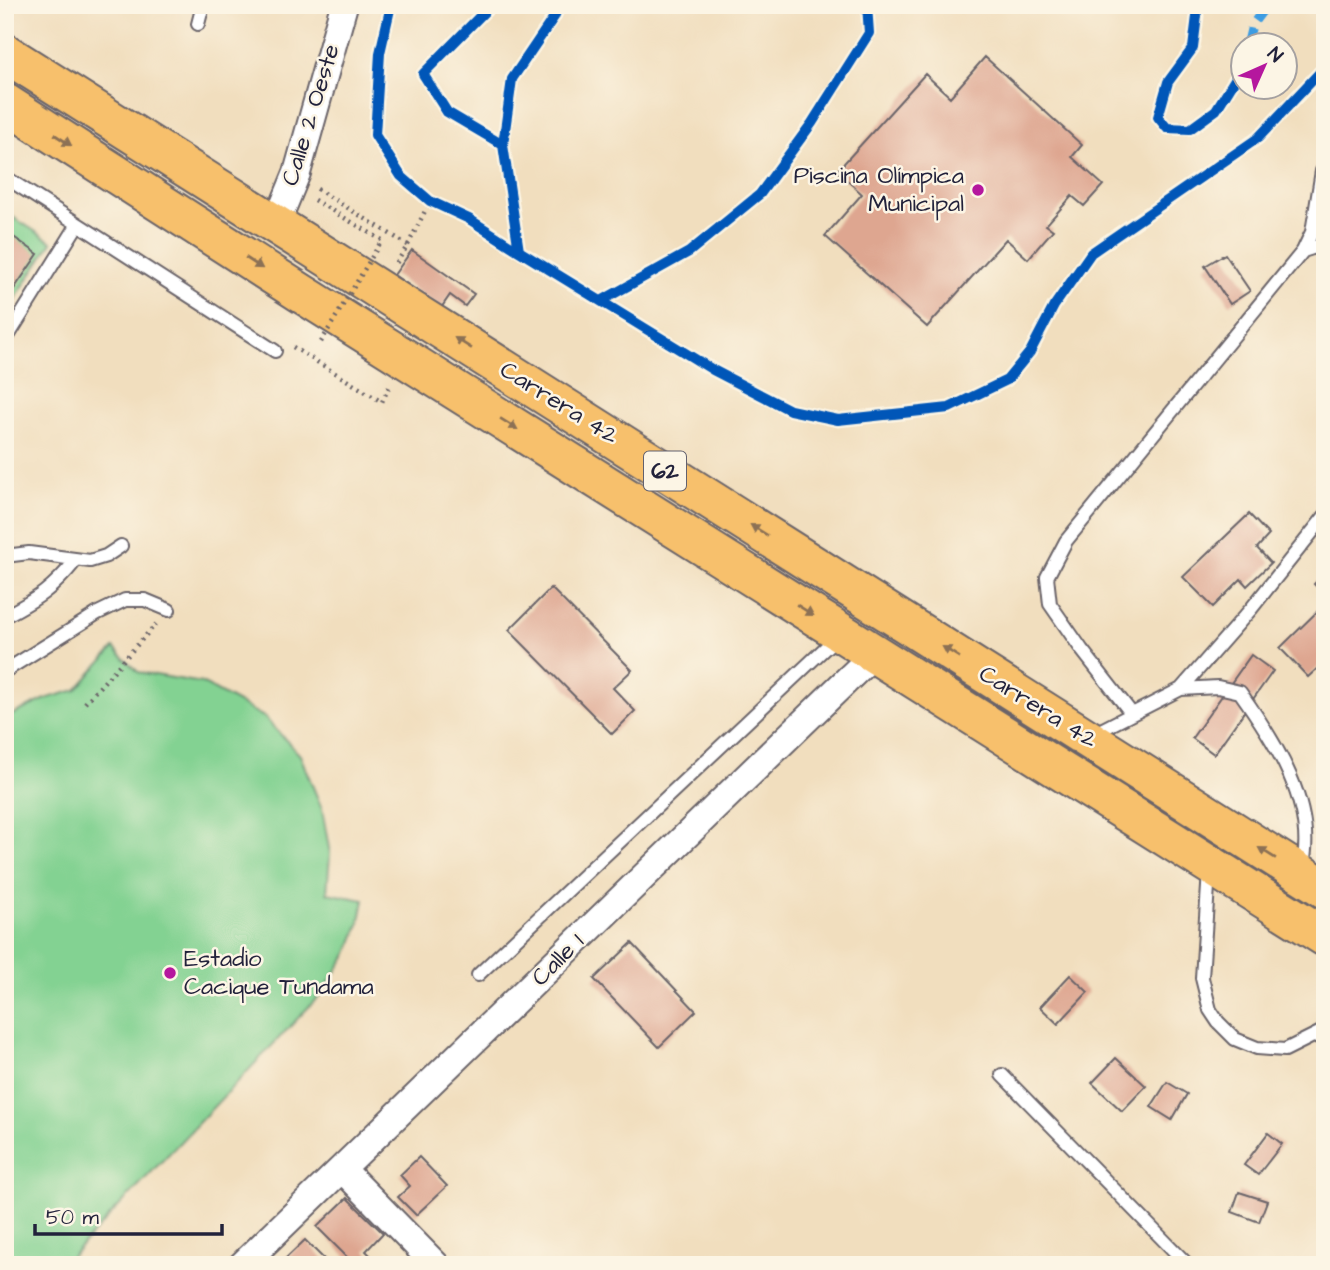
<svg xmlns="http://www.w3.org/2000/svg" width="1330" height="1270" viewBox="0 0 1330 1270" font-family="'Architects Daughter',sans-serif">
	<style>
		.green { fill: #83d292; stroke: #527a66; stroke-width: 2 }
		.building { fill: #dea690 }
		.lines { fill: none; stroke-linecap: round; stroke-linejoin: round }
		.service-casing { stroke: #6a6469; stroke-width: 16 }
		.minor-casing { stroke: #6a6469; stroke-width: 30 }
		.trunk-casing { stroke: #6a6469; stroke-width: 42 }
		.path { stroke: #6a6469; stroke-width: 4.5; stroke-dasharray: 2 5; stroke-linecap: butt }
		.service { stroke: #fff; stroke-width: 12 }
		.minor { stroke: #fff; stroke-width: 26 }
		.trunk { stroke: #f7c06c; stroke-width: 38 }
		.path-bridge { stroke: #6a6469; stroke-width: 4.5; stroke-dasharray: 2 5; stroke-linecap: butt }
		.quiet { stroke: #3c9ce2; stroke-width: 9; stroke-dasharray: 18 9; stroke-linecap: butt }
		.cycleway-casing { stroke: #fcf5e5; stroke-width: 15 }
		.cycleway { stroke: #0057b8; stroke-width: 10 }
		.oneway { fill: #8c7154 }
		.poi-dot { fill: #b5179e; stroke: #fcf5e5; stroke-width: 2.5 }
		.labels { text-anchor: middle; dominant-baseline: central; stroke-width: 5; stroke-linejoin: round; paint-order: stroke }
		.shield { fill: #fcf5e5; stroke: #63616e; stroke-width: 2 }
		.shield-label { font-size: 23px; font-weight: bold; fill: #22223b }
		.street-label { font-size: 24px; fill: #22223b; stroke: #fcf5e5 }
		.poi-label { font-size: 24px; fill: #22223b; stroke: #fcf5e5; text-anchor: end }
	</style>
	<rect width="100%" height="100%" fill="#fcf5e5"/>
	<filter id="ink" filterUnits="userSpaceOnUse"><feTurbulence type="fractalNoise" baseFrequency=".0143" numOctaves="2"/><feDisplacementMap in="SourceGraphic" scale="14" xChannelSelector="R" yChannelSelector="G"/><feConvolveMatrix kernelMatrix="1 2 1 2 8 2 1 2 1" color-interpolation-filters="sRGB"/></filter>
	<filter id="wash" filterUnits="userSpaceOnUse"><feTurbulence type="fractalNoise" baseFrequency=".00686" numOctaves="4" result="noise"/><feDisplacementMap in="SourceGraphic" scale="28" xChannelSelector="R" yChannelSelector="G"/><feGaussianBlur stdDeviation="1.57" result="paint"/><feColorMatrix in="noise" values="0 0 0 0 0 0 0 0 0 0 0 0 0 0 0 0 0 1.4 0 .05"/><feComposite in="paint" operator="in"/></filter>
	<g filter="url(#wash)">
		<rect width="100%" height="100%" fill="#f1debe"/>
		<!-- green -->
		<path class="green" d="M5,212l47,30 -47,72z
			M114,648l24,24 64,11 62,34 36,38 22,54 8,45 -3,39 37,7 -5,25 -11,28 -25,39 -260,273h-58v-547l43,-20 28,-8z"/>
		<g id="blocks">
			<!-- building -->
			<path class="building" d="M985,57l97,88 -10,12 31,28 -19,21 -12,-10 -26,29 7,5 -25,29 -22,-20 -79,88 -102,-91 37,-42 -25,-23 88,-97 25,23z
				M5,231l33,23 -33,48z
				M412,250l62,44 -9,12 -15,-11 -9,13 -47,-33z
				M1225,254l25,37 -20,13 -25,-38z
				M1249,514l20,21 -12,13 14,15 -24,23 -6,-7 -28,28 -30,-30z
				M1325,573v23l-11,-12z
				M551,588l81,82 -19,18 22,23 -23,23 -103,-104z
				M1325,604v67l-5,-5 -12,11 -28,-29z
				M1251,655l22,16 -59,83 -22,-16z
				M632,943l64,68 -37,36 -65,-68z
				M1070,975l18,17 -30,32 -18,-17z
				M1116,1058l30,28 -24,25 -30,-28z
				M1167,1082l20,12 -15,26 -21,-13z
				M1268,1133l14,11 -24,31 -14,-10z
				M419,1157l28,29 -31,29 -18,-18 12,-11 -10,-11z
				M1239,1192l28,9 -8,21 -27,-10z
				M347,1198l36,35 -17,18 14,14h-28l1,-2 -36,-36z
				M305,1240l25,25h-42l-5,-4z"/>
		</g>
	</g>
	<g filter="url(#ink)">
		<use href="#blocks" fill-opacity="0" stroke="#6a6469" stroke-width="2"/>
		<g class="lines">
			<!-- service casing -->
			<g class="service-casing">
				<path id="service" d="M198,24l5,-19
					M5,177l270,174
					M1303,251l22,-7
					M5,341l73,-117
					M5,556l24,-3 61,8 16,-5 15,-10
					M5,616c32,-17 48,-27 71,-56
					M5,671l93,-58 27,-13h20l24,10
					M1181,689l70,-80 74,-93
					M1132,714l-50,-64 -32,-46 -3,-27 19,-36 237,-290 9,-19 10,-61 3,-5
					M1093,734l88,-45 37,-2 22,5c34,48 78,115 62,176
					M1209,871l-7,107 8,32 8,12 17,17 22,9 28,2 40,-20
					M478,975l359,-338
					M1002,1075l186,190"/>
			</g>
			<!-- minor casing -->
			<g class="minor-casing">
				<path id="minor" d="M276,224l21,-51 47,-168
					M342,1169l94,96
					M242,1265c212,-203 421,-408 632,-611"/>
			</g>
			<!-- trunk casing -->
			<g class="trunk-casing">
				<path id="trunk" d="M5,53l1320,836
					M5,103l296,190 1024,644"/>
			</g>
			<!-- path -->
			<path class="path" d="M317,189l91,56 -13,20
				M314,200l68,40
				M408,245l22,-44
				M293,347l89,55 7,-15 -3,-2
				M85,703l71,-79"/>
			<!-- service -->
			<use href="#service" class="service"/>
			<!-- minor -->
			<use href="#minor" class="minor"/>
			<!-- trunk -->
			<use href="#trunk" class="trunk"/>
			<!-- path-bridge -->
			<path class="path-bridge" d="M321,342l61,-102"/>
			<!-- quiet -->
			<path class="quiet" d="M1247,46l5,-21 15,-20"/>
			<!-- cycleway casing -->
			<g class="cycleway-casing">
				<path id="cycleway" d="M391,5l-11,48 -5,82 26,41 29,25 39,18 50,32
					M491,5l-68,69 24,38 56,33
					M559,5l-5,12 -42,62 -9,66 16,106 194,119 77,40 48,10 111,-12 58,-28 23,-28 24,-46 37,-53 167,-115 67,-71
					M1193,5l4,11 -4,32 -25,34 -10,35 9,11 23,1 26,-19 26,-42
					M601,301l88,-49 71,-58 52,-71 57,-90 -2,-28"/>
			</g>
			<!-- cycleway -->
			<use href="#cycleway" class="cycleway"/>
		</g>
		<!-- one-way arrows -->
		<defs><path id="oneway-solid" d="M-6-.8H1V-3.2L6.5 0L1 3.2V.8H-6Z" transform="scale(1.75)"/></defs>
		<g class="oneway">
			<use href="#oneway-solid" transform="translate(63 140) rotate(33)"/>
			<use href="#oneway-solid" transform="translate(254 263) rotate(33)"/>
			<use href="#oneway-solid" transform="translate(463 343) rotate(-148)"/>
			<use href="#oneway-solid" transform="translate(509 424) rotate(32)"/>
			<use href="#oneway-solid" transform="translate(759 530) rotate(-148)"/>
			<use href="#oneway-solid" transform="translate(805 610) rotate(32)"/>
			<use href="#oneway-solid" transform="translate(951 652) rotate(-148)"/>
			<use href="#oneway-solid" transform="translate(1267 853) rotate(-148)"/>
		</g>
	</g>
	<!-- markers -->
	<g class="poi-dot">
		<circle cx="978" cy="190" r="7"/>
		<circle cx="170" cy="973" r="7"/>
	</g>
	<g class="labels">
		<!-- shield labels -->
		<rect class="shield" x="644" y="451.5" width="42" height="39" rx="5"/>
		<g class="shield-label">
			<text x="665" y="471">62</text>
		</g>
		<!-- street labels -->
		<g class="street-label">
			<text transform="translate(311 115) rotate(-73)">Calle 2 Oeste</text>
			<text transform="translate(559 403) rotate(32)">Carrera 42</text>
			<text transform="translate(1038 707) rotate(32)">Carrera 42</text>
			<text transform="translate(558 960) rotate(-45)">Calle 1</text>
		</g>
		<!-- poi labels -->
		<g class="poi-label">
			<text x="964" y="176">Piscina Olímpica<tspan x="964" dy="28">Municipal</tspan></text>
			<text x="184" y="959" text-anchor="start">Estadio<tspan x="184" dy="28">Cacique Tundama</tspan></text>
		</g>
	</g>
	<!-- margin -->
	<rect width="1330" height="1270" fill="none" stroke="#fcf5e5" stroke-width="28"/>
	<!-- north arrow -->
	<g transform="translate(1264 66) rotate(45)"><circle r="33" fill="#fcf5e5" stroke="#a5a1a1" stroke-width="2"/>
	<path d="M0-5L12 26L0 18L-12 26Z" fill="#b5179e"/>
	<text y="-10" font-size="19" font-weight="bold" text-anchor="middle" fill="#22223b">N</text>
	</g>
	<!-- scale -->
	<path d="M35 1224v10h187v-10" fill="none" stroke="#22223b" stroke-width="3.5"/>
	<text x="46" y="1224" font-size="21" fill="#22223b" stroke="#fcf5e5" stroke-width="5" paint-order="stroke">50 m</text>
</svg>
